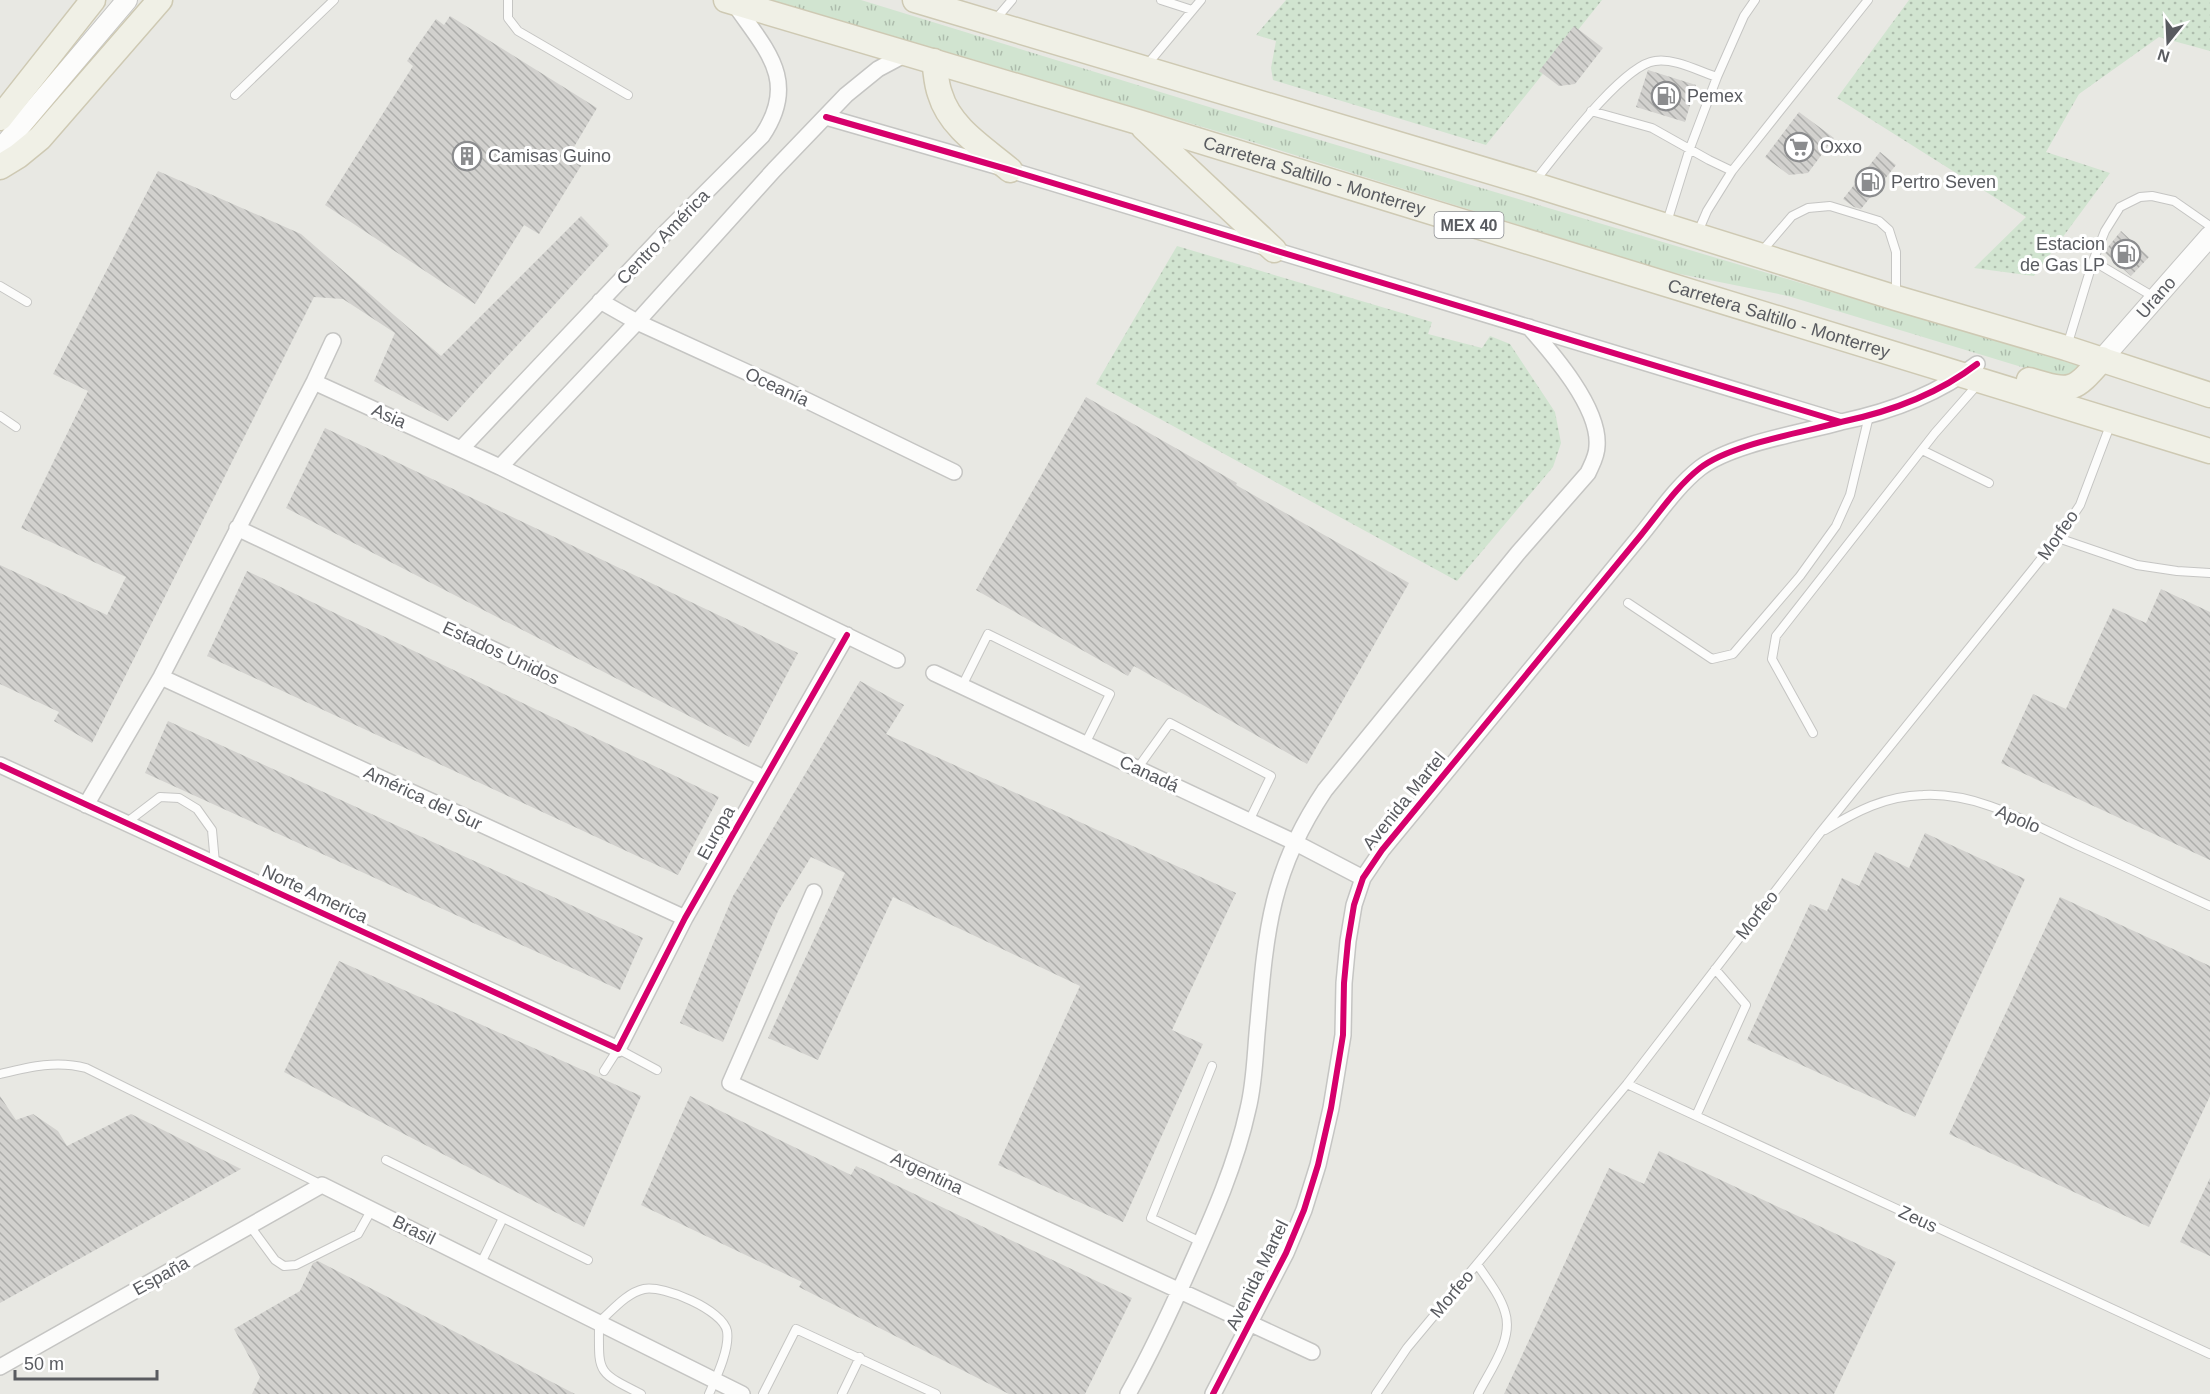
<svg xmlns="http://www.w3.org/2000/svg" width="2210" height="1394" viewBox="0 0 2210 1394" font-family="Arial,sans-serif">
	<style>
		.grass { fill: url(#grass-dots) }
		.park { fill: url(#park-tufts) }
		.building { fill: url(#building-back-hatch) }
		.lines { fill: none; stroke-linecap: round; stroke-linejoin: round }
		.service-casing { stroke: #c5c5c3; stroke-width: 10 }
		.minor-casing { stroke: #c5c5c3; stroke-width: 18 }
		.tertiary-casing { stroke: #c5c5c3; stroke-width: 22 }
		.primary-casing { stroke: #cec9b3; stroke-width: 27 }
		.service { stroke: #fcfcfb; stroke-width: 8 }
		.minor { stroke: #fcfcfb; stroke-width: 15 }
		.tertiary { stroke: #fcfcfb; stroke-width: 20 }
		.primary { stroke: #f0f0e6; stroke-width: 24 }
		.cycleway-casing { stroke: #fff; stroke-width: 10 }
		.cycleway { stroke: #d6006c; stroke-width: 6 }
		.labels { text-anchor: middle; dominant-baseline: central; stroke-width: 6; stroke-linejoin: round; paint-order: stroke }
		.shield { fill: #fff; stroke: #8b8c90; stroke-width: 1.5 }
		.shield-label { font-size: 16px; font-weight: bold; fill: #595b60 }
		.poi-label { font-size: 18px; fill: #595b60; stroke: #fff; text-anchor: start }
		.street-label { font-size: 18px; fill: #595b60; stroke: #fff }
	</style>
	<defs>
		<pattern id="grass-dots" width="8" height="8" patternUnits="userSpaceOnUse" patternTransform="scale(1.5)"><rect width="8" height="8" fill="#d1e4d0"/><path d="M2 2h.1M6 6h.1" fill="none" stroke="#adbcac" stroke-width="1.8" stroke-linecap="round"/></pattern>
		<pattern id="park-tufts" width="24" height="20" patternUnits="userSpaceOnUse" patternTransform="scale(1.5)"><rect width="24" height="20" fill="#d1e4d0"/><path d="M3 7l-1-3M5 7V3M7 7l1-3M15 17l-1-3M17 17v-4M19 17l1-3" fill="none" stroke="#adbcac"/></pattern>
		<pattern id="building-back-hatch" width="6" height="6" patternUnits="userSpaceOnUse" patternTransform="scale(1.5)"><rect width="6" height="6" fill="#d2d1ce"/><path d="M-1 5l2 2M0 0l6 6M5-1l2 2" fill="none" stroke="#adadab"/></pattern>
	</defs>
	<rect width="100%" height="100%" fill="#e8e8e3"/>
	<!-- grass -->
	<path class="grass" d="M1286,0h316l-116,145 -213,-65 -2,-12 5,-27 -20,-6z
		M1909,0h301v51l-51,-14 -80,57 -33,58 64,21 -76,103 -60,-8 52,-51 -189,-119z
		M1177,246l255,76 -4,12 54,14 8,-12 20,8 45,68 6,31 -8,24 -96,114 -361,-197z"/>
	<!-- park -->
	<path class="park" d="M770,0h91l371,114 848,252 -14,11 -8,1 -270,-82 -118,-24 -430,-134z"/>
	<!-- building -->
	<path class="building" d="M450,16l147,92 -26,44 13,9 -45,73 -15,-9 -49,79 -150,-99 88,-139 -6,-5 8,-12 21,-30 8,6z
		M1574,26l29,22 -28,36 -16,2 -20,-15z
		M1648,70l48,15 -11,37 -49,-15z
		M1799,112l35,26 -26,35 -19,2 -24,-18z
		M1880,152l16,13 -35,44 -7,-2 -11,-8z
		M158,171l143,63 140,122 140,-140 28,29 -161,176 -74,-40 21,-48 -52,-34 -29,-2 -222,446 -38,-22 5,-9 -59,-28v-119l107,50 19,-38 -105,-49 67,-137 -35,-17z
		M2121,231l28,26 -18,19 -27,-24z
		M1086,397l151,86 -1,2 173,98 -102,181 -173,-98 -6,10 -152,-86z
		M325,428l473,225 -49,94 -463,-239z
		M247,571l472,226 -41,78 -471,-219z
		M2161,589l49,23v248l-209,-97 32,-69 33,15 47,-101 33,15z
		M860,681l44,24 -18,29 350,159 -64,137 31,14 -80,178 -125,-57 82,-179 -187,-89 -75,163 -50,-22 77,-165 -34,-16 -33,54 -55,131 -43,-19 53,-127z
		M168,721l475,217 -23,52 -475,-217z
		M1925,833l100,46 -110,238 -168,-77 63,-136 17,7 15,-33 17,8 16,-34 34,16z
		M2060,897l150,69v130l-61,131 -200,-93z
		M339,961l302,135 -57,131 -300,-155z
		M0,1096l16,24 17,-6 25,17 9,15 64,-32 110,55 -241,134z
		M690,1096l161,79 5,-9 276,132 -47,96h-76l-210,-107 3,-5 -161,-77z
		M1659,1151l237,111 -62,132h-330l105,-226 35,16z
		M2210,1178v78l-30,-14z
		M318,1261l257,133h-323l8,-17 -26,-48 66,-38 13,-28z"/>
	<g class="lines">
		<!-- service casing -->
		<g class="service-casing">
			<path id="service" d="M508,0v18l10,13 110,64
				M1161,0l31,10
				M995,20l17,-20
				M1146,66l55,-66
				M1717,77l27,-61 11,-16
				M235,95l99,-95
				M1591,111l61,17 57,32 23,11
				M1535,181c22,-27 87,-116 120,-120 20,-3 43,10 62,16l-27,71 -23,74
				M1698,232l9,-21 25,-40 136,-171
				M1762,251l30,-35 16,-8 22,-2 49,15 10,9 7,22v41
				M2093,261l61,36
				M0,286l27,16
				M2067,346l26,-85 12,-30 15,-24 20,-10 12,-1 22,5 36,25
				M0,416l16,11
				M1922,450l67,33
				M2058,538l79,27 40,6 33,2
				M1628,603l84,56 21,-5 67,-78 36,-50 14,-31 19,-79
				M962,686l26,-52 122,60 -25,50
				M1813,733l-41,-74 4,-23 159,-203 43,-49
				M1137,769l33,-46 101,53 -22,45
				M126,823l34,-26 19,1 18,11 15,21 3,33
				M1825,830c32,-19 60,-34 98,-35 55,-3 106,28 154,50 45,20 89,41 133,61
				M604,1071l14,-22 39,21
				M0,1074c29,-7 56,-14 86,-6l236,117
				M1627,1084l583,270
				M1696,1116l50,-111 -31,-36
				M386,1160l202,100
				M250,1226l25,34 9,6 12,-1 62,-31 14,-25
				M1201,1242l-50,-24 61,-152
				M481,1263l22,-45
				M1477,1264c10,15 23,31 28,48 9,27 -15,58 -27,82
				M641,1394c-46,-23 -42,-21 -42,-72 13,-11 27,-29 45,-33 20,-4 79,21 83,42 3,18 -11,47 -18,63
				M763,1394l33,-65 140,65
				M842,1394l18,-37
				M1376,1394l31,-46 220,-264 193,-251 238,-295 22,-33 31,-82"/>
		</g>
		<!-- minor casing -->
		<g class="minor-casing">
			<path id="minor" d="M826,117l184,53 831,252c48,-10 97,-28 136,-58
				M600,301l37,21 140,64 177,86
				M314,382l186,85 397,193
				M461,449l207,-219 94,-94c38,-56 3,-87 -29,-134
				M500,467l137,-145 137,-152 72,-75 32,-26 30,-16
				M237,528l527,250
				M934,673l360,169 69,36
				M161,677l524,241
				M0,765l618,284 67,-131 162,-283
				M86,805l75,-128 153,-295 19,-41
				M814,892l-84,191 582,269
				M0,1367l322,-182 420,209
				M1128,1394c23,-41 43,-84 62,-127 23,-51 46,-103 58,-158 7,-28 7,-58 10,-86 8,-93 13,-153 67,-233l193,-237 70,-80c4,-9 9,-17 9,-27 3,-38 -44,-92 -68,-119
				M1213,1394l73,-141 18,-43 14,-45 13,-57 12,-73 1,-52 4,-42 6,-36 9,-27 19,-28 259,-315c18,-22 36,-49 59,-67 31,-24 101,-35 141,-46"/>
		</g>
		<!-- tertiary casing -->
		<g class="tertiary-casing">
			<g id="tertiary">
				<path d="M0,150l127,-150"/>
				<path id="s1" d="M2102,359l108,-123"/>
			</g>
		</g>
		<!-- primary casing -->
		<g class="primary-casing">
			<g id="primary">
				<path id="s2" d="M726,0l412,122 1072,329"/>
				<path d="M915,0l617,184 364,114 170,50 144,47"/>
				<path d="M934,61c2,11 2,23 6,33 10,34 44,54 70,76"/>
				<path d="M0,118l93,-118"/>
				<path d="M1144,128l130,122"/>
				<path d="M0,167l18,-11 22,-18 120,-138"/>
				<path d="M2029,380c43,13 44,12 73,-21"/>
			</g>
		</g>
		<!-- service -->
		<use href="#service" class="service"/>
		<!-- minor -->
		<use href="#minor" class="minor"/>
		<!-- tertiary -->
		<use href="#tertiary" class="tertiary"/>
		<!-- primary -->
		<use href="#primary" class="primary"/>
		<!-- cycleway casing -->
		<g class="cycleway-casing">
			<path id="cycleway" d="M826,117l184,53 831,252c48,-10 97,-28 136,-58
				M0,765l618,284 67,-131 162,-283
				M1213,1394l73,-141 18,-43 14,-45 13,-57 12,-73 1,-52 4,-42 6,-36 9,-27 19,-28 259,-315c18,-22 36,-49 59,-67 31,-24 101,-35 141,-46"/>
		</g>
		<!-- cycleway -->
		<use href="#cycleway" class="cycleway"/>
	</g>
	<!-- icons -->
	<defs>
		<g id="fuel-ring" transform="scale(1.5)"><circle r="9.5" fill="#fff" stroke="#8b8c8e" stroke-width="1.5"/><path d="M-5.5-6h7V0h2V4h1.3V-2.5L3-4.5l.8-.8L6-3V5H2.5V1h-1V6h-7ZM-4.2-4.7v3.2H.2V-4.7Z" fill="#8b8c8e"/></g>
		<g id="supermarket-ring" transform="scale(1.5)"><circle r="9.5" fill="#fff" stroke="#8b8c8e" stroke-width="1.5"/><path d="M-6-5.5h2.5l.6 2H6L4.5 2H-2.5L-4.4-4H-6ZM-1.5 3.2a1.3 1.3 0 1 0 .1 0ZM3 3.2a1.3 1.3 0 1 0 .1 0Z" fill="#8b8c8e"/></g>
		<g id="building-ring" transform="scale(1.5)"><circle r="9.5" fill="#fff" stroke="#8b8c8e" stroke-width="1.5"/><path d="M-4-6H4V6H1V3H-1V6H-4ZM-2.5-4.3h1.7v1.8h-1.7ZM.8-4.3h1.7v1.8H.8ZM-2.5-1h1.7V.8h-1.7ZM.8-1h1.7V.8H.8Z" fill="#8b8c8e"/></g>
	</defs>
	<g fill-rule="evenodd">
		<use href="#fuel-ring" x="1666" y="96"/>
		<use href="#supermarket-ring" x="1799" y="147"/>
		<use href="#building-ring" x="467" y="156"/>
		<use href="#fuel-ring" x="1870" y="182"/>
		<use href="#fuel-ring" x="2126" y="254"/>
	</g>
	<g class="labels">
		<!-- shield labels -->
		<rect class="shield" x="1434.5" y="212" width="69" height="26" rx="4.5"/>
		<g class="shield-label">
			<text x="1469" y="225">MEX 40</text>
		</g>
		<!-- poi labels -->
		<g class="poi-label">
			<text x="1687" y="96">Pemex</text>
			<text x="1820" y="147">Oxxo</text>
			<text x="488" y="156">Camisas Guino</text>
			<text x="1891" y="182">Pertro Seven</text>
			<text x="2105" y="244" text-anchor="end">Estacion<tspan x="2105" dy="21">de Gas LP</tspan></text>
		</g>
		<!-- street labels -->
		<g class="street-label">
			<text stroke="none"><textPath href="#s2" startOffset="614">Carretera Saltillo - Monterrey</textPath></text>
			<text transform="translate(663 237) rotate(-46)">Centro América</text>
			<text stroke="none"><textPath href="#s1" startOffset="82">Urano</textPath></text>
			<text stroke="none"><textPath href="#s2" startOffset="1100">Carretera Saltillo - Monterrey</textPath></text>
			<text transform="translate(777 387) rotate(25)">Oceanía</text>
			<text transform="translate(389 416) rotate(24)">Asia</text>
			<text transform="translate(2058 535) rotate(-55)">Morfeo</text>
			<text transform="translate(501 653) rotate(25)">Estados Unidos</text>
			<text transform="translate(1149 774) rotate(25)">Canadá</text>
			<text transform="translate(423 798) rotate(25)">América del Sur</text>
			<text transform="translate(1404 801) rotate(-51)">Avenida Martel</text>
			<text transform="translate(2018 819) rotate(23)">Apolo</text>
			<text transform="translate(716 833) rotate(-61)">Europa</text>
			<text transform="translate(315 894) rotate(25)">Norte America</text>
			<text transform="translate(1757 915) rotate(-52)">Morfeo</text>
			<text transform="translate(927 1173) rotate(25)">Argentina</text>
			<text transform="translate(1918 1219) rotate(25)">Zeus</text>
			<text transform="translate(414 1230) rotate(26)">Brasil</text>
			<text transform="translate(1257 1275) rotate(-64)">Avenida Martel</text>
			<text transform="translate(161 1276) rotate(-29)">España</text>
			<text transform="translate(1452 1294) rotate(-50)">Morfeo</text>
		</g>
	</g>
	<!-- north arrow -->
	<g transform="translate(2168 42) rotate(198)" stroke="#ffffff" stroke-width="4.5" paint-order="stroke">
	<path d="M0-4.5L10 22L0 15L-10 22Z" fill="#595b60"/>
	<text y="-9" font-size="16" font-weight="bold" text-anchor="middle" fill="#595b60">N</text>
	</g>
	<!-- scale -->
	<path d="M15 1370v9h142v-9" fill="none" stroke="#595b60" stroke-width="3"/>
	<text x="24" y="1370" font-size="18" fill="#595b60" stroke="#ffffff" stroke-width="4.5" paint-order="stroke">50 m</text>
</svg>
